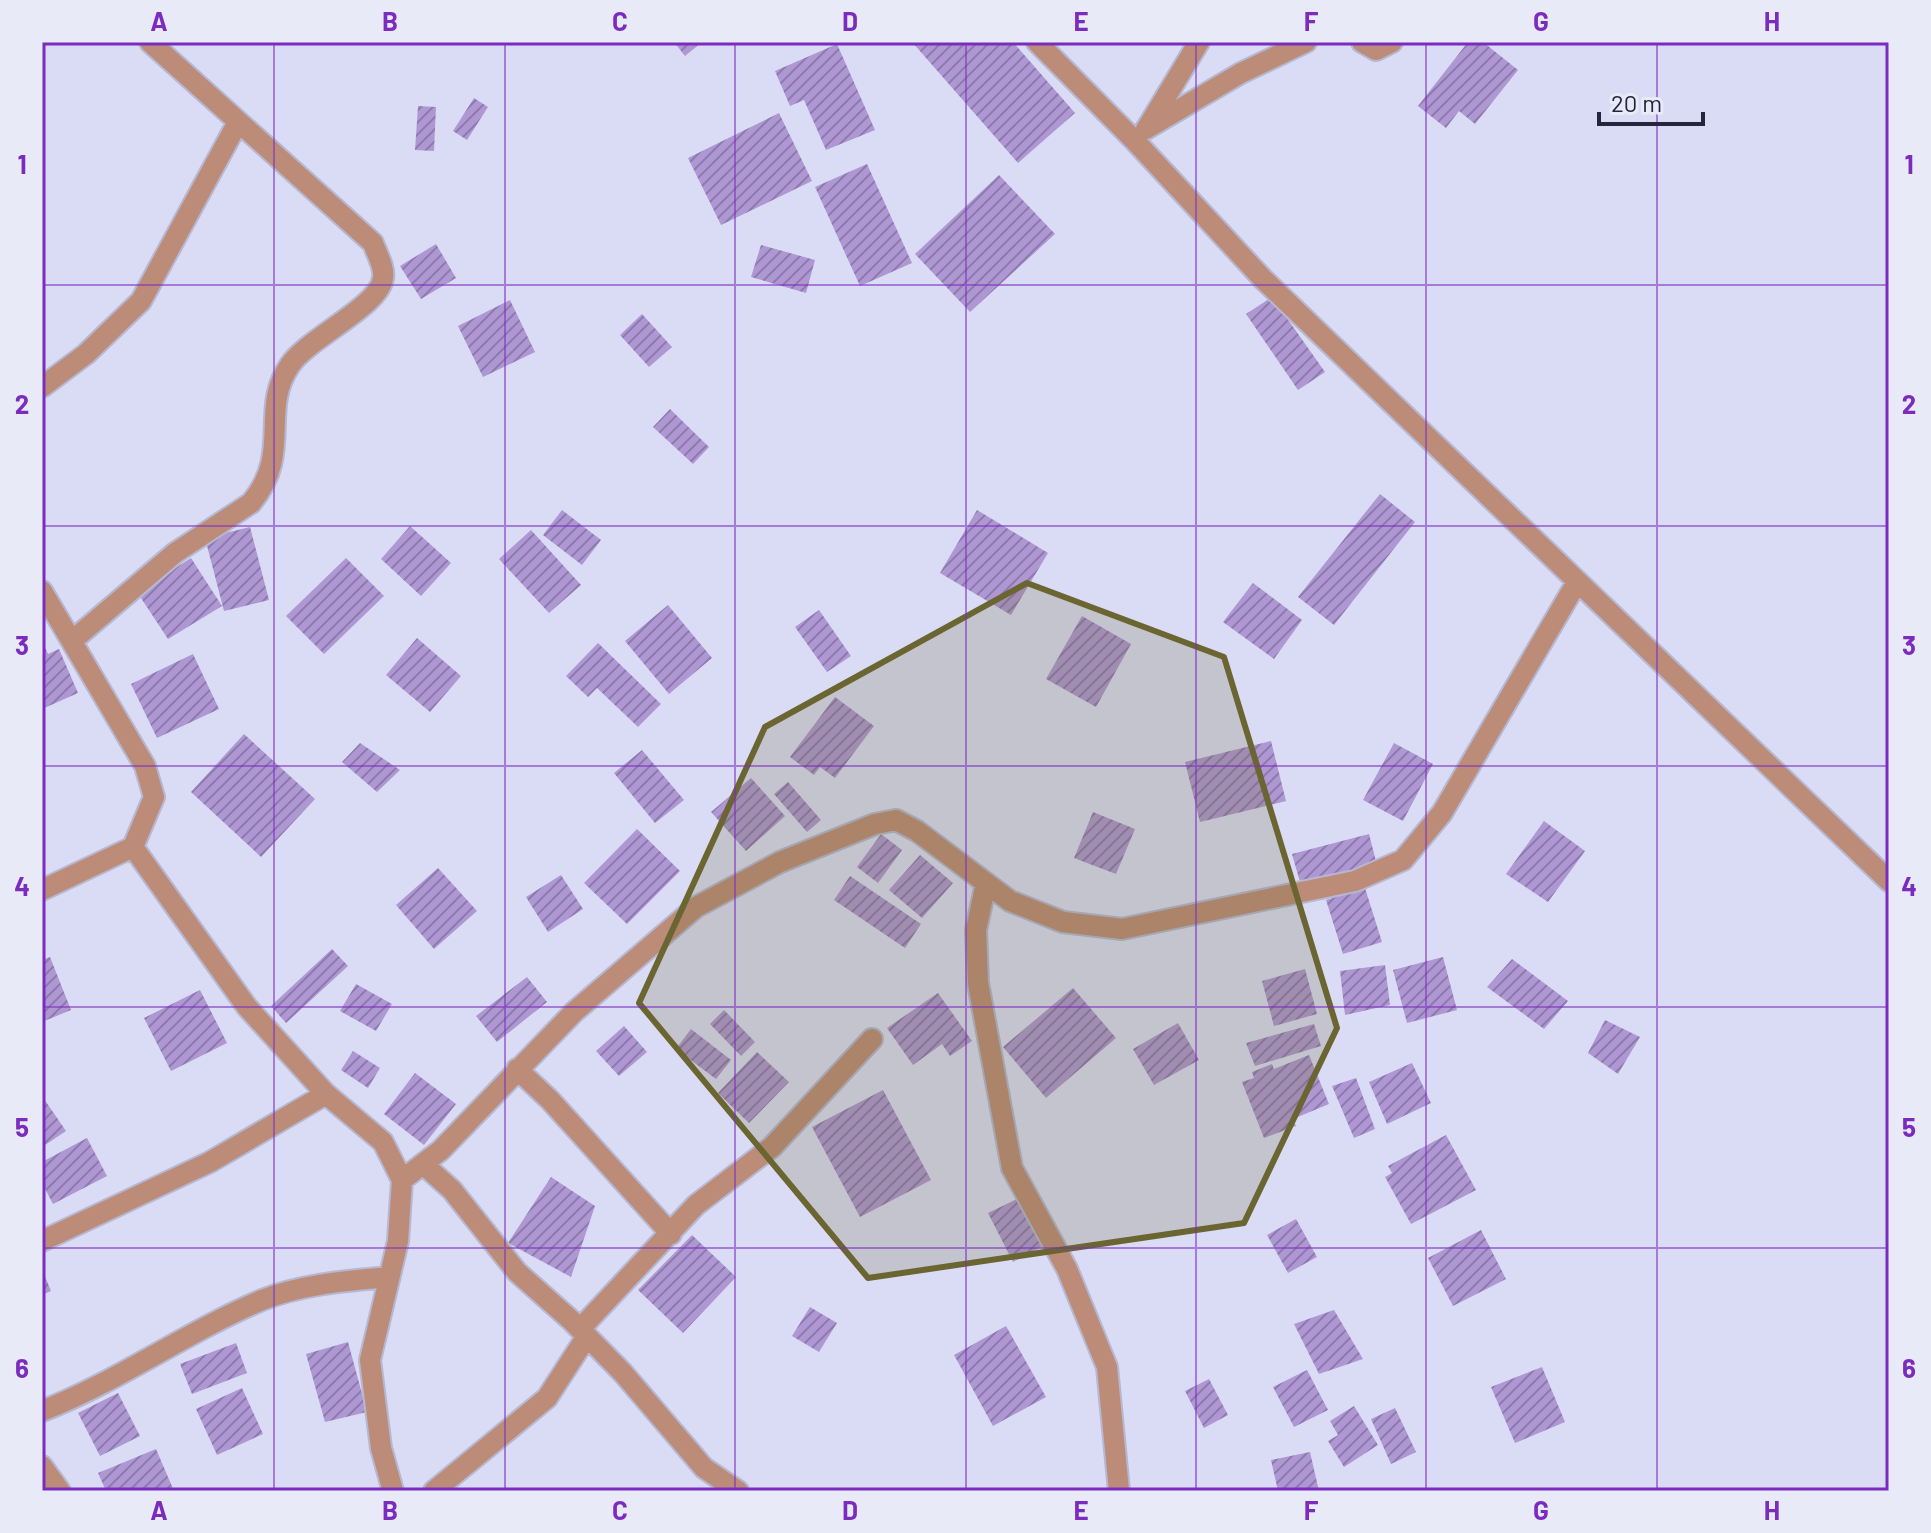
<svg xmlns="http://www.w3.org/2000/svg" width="1931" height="1533" viewBox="0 0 1931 1533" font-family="Barlow,sans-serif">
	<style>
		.building { fill: url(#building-hatch) }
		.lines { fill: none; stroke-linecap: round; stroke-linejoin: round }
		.street-casing { stroke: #b6b7d1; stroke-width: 24 }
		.street { stroke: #bc8c79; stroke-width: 20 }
		.marked { fill: #6b6532; fill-opacity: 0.2; stroke: #6b6532; stroke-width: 6; stroke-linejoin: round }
		.grid { fill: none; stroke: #7b2cbf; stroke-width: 2; stroke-opacity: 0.55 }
		.neatline { fill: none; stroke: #7b2cbf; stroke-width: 3 }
		.grid-label { font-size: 26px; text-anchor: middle; font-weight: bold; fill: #7b2cbf }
	</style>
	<defs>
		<pattern id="building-hatch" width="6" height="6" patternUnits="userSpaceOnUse" patternTransform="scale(2)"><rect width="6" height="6" fill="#af97d3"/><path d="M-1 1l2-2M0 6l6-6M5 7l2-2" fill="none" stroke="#8e7bad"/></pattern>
	</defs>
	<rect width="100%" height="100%" fill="#dadcf6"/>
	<!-- building -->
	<path class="building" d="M674,42h28l-17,14z
		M912,42h101l62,71 -57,50z
		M1468,42h15l35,28 -43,54 -16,-13 -13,17 -28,-22z
		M837,44l38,86 -49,20 -22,-50 -14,6 -15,-35z
		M474,98l14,9 -21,33 -14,-9z
		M418,106l18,1 -2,44 -19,-1z
		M779,113l33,68 -91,44 -33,-67z
		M867,164l45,99 -52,23 -45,-99z
		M999,175l56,59 -85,78 -55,-58z
		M436,244l20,34 -35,21 -21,-33z
		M761,245l54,15 -9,33 -55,-16z
		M1272,297l53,75 -27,18 -52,-76z
		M510,300l25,52 -52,25 -25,-51z
		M642,314l30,33 -23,20 -29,-32z
		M670,409l39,38 -16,17 -40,-37z
		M1380,494l35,28 -81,103 -36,-28z
		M562,510l39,30 -19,25 -39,-30z
		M977,510l71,43 -37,62 -71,-42z
		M410,526l41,37 -30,33 -40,-37z
		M250,527l19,73 -45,11 -19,-73z
		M531,530l50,55 -32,28 -50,-54z
		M191,558l31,48 -54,33 -31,-47z
		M346,558l38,38 -60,58 -38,-38z
		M1253,583l49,37 -28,39 -51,-37z
		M668,605l44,53 -43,36 -44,-53z
		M819,610l32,46 -24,16 -32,-45z
		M1082,616l49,28 -35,63 -50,-28z
		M417,638l44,38 -31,36 -44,-37z
		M42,641l6,13 11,-5 19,44 -36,16z
		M598,643l63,61 -23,23 -41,-39 -9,9 -22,-21z
		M193,654l26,55 -62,29 -26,-54z
		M835,697l39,29 -39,52 -15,-11 -6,8 -24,-18z
		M244,734l71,65 -54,58 -70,-65z
		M1271,741l15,60 -86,21 -15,-60z
		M360,743l40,27 -23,22 -35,-30z
		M1394,743l39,21 -30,57 -40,-21z
		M642,750l42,50 -29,23 -41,-50z
		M751,778l34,38 -39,35 -35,-39z
		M788,782l33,38 -14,12 -33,-38z
		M1093,812l42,17 -19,45 -42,-16z
		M1544,821l41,30 -37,51 -42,-28z
		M637,829l43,42 -53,53 -43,-41z
		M881,834l21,16 -24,33 -21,-16z
		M1369,834l9,35 -76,20 -10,-35z
		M920,855l33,28 -31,35 -33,-28z
		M438,868l39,43 -43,38 -38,-44z
		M561,875l22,34 -35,23 -22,-35z
		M850,876l71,48 -16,24 -71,-48z
		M1365,888l17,54 -39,12 -17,-54z
		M332,949l16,17 -62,57 -15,-17z
		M50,957l21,53 -29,12v-62z
		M1443,957l14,53 -50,13 -14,-53z
		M1512,959l56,42 -24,28 -57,-42z
		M1385,965l5,40 -45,10 -5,-44z
		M1305,969l12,45 -43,12 -12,-45z
		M527,977l20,25 -50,40 -21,-26z
		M356,984l36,20 -16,27 -36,-20z
		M1073,988l43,50 -70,60 -43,-51z
		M200,990l27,53 -56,28 -27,-53z
		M938,993l34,48 -22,15 -8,-12 -29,21 -26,-37z
		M724,1010l31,32 -14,14 -31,-32z
		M1605,1020l35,17 -22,37 -30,-21z
		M1178,1023l21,37 -45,25 -21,-36z
		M1314,1024l7,22 -66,20 -9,-23z
		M624,1026l23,26 -28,24 -23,-25z
		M691,1029l40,31 -15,19 -40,-30z
		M353,1051l27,17 -12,20 -27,-18z
		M757,1052l32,30 -40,41 -31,-30z
		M1309,1055l20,49 -36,15 3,7 -32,12 -22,-56 12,-4 -2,-6 20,-8 2,5z
		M1412,1063l19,40 -44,21 -18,-42z
		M415,1073l41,31 -32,41 -40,-31z
		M1356,1078l19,51 -21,9 -22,-52z
		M883,1090l48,90 -71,37 -48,-90z
		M42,1096l24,35 -24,16z
		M1446,1135l30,55 -65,34 -26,-47 7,-4 -4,-7z
		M87,1138l20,38 -54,28 -11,-21v-21z
		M551,1177l44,29 -24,71 -63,-34z
		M1019,1198l24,48 -30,16 -25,-49z
		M1296,1219l21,38 -29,16 -21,-38z
		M1481,1230l25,49 -53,27 -25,-48z
		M692,1235l44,42 -53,56 -45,-43z
		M42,1269l9,22 -9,4z
		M810,1307l27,16 -18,29 -27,-16z
		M1334,1310l29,49 -44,15 -25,-50z
		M1006,1326l40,71 -53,29 -39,-71z
		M348,1342l19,70 -42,10 -19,-68z
		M236,1343l11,30 -55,21 -12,-30z
		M1542,1367l23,55 -50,21 -24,-56z
		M1307,1370l21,40 -34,17 -21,-40z
		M1209,1379l19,36 -24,13 -19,-37z
		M242,1388l21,46 -46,21 -21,-46z
		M118,1393l22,43 -40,20 -22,-43z
		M1354,1406l24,39 -34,22 -16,-26 10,-6 -8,-14z
		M1395,1408l21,44 -25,12 -20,-45z
		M156,1449l18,42h-68l-8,-18z
		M1310,1452l9,39h-41l-7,-31z"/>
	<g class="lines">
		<!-- street casing -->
		<g class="street-casing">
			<path id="street" d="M1037,42l98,99 128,138 626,602
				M1362,42l14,8 16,-8
				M1147,128l52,-86
				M1146,129l95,-56 65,-31
				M42,387l44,-33 55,-53 97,-179
				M42,591l103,175 9,31 -21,50 114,160 79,87 57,48 19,38 -4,61 -28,119 11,88 12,43
				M73,640l102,-87 76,-50c42,-50 8,-93 39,-138 18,-27 90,-59 93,-87 2,-10 -6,-24 -10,-35l-223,-201
				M986,883l-10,47 2,53 34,185 55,101 40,98 12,124
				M42,890l91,-43
				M517,1069l33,31 121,134
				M423,1164l29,26 65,82 55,49 51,52 81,95 34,23
				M402,1180l39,-30 133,-138 122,-105 84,-45 95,-38 21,-4 21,11 93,70 53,21 59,7 233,-48 48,-21 39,-47 135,-231
				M42,1241l168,-79 116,-68
				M580,1329l116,-124 76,-58 100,-108
				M42,1411c77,-30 144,-79 220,-111 40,-16 84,-19 127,-23
				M42,1466l18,25
				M434,1491l113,-93 40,-62"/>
		</g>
		<!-- street -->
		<use href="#street" class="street"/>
	</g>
	<!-- marked area -->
	<path class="marked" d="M1027,583l197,74 113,371 -93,195 -376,55 -229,-275 126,-276z"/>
	<!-- grid -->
	<path class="grid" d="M274,42v1449M505,42v1449M735,42v1449M966,42v1449M1196,42v1449M1426,42v1449M1657,42v1449M42,285h1847M42,526h1847M42,766h1847M42,1007h1847M42,1248h1847"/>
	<!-- border -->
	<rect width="1931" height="1533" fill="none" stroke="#e9eaf7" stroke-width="88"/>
	<!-- scale -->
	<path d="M1599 112v12h104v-12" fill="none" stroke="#25253e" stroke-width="4"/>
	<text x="1611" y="112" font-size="24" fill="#25253e" stroke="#e9eaf7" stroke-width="6" paint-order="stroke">20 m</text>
	<rect x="44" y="44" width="1843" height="1445" class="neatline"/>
	<g class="grid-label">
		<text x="159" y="31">A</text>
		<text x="390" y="31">B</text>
		<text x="620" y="31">C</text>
		<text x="850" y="31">D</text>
		<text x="1081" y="31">E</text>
		<text x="1311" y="31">F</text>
		<text x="1541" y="31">G</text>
		<text x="1772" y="31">H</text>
		<text x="22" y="174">1</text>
		<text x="1909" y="174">1</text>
		<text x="22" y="414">2</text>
		<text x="1909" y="414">2</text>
		<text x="22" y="655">3</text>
		<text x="1909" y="655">3</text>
		<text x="22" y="896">4</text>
		<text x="1909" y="896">4</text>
		<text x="22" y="1137">5</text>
		<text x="1909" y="1137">5</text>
		<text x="22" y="1378">6</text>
		<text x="1909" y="1378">6</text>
		<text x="159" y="1520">A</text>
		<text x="390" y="1520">B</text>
		<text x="620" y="1520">C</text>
		<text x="850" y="1520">D</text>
		<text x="1081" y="1520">E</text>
		<text x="1311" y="1520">F</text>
		<text x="1541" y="1520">G</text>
		<text x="1772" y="1520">H</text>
	</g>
</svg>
